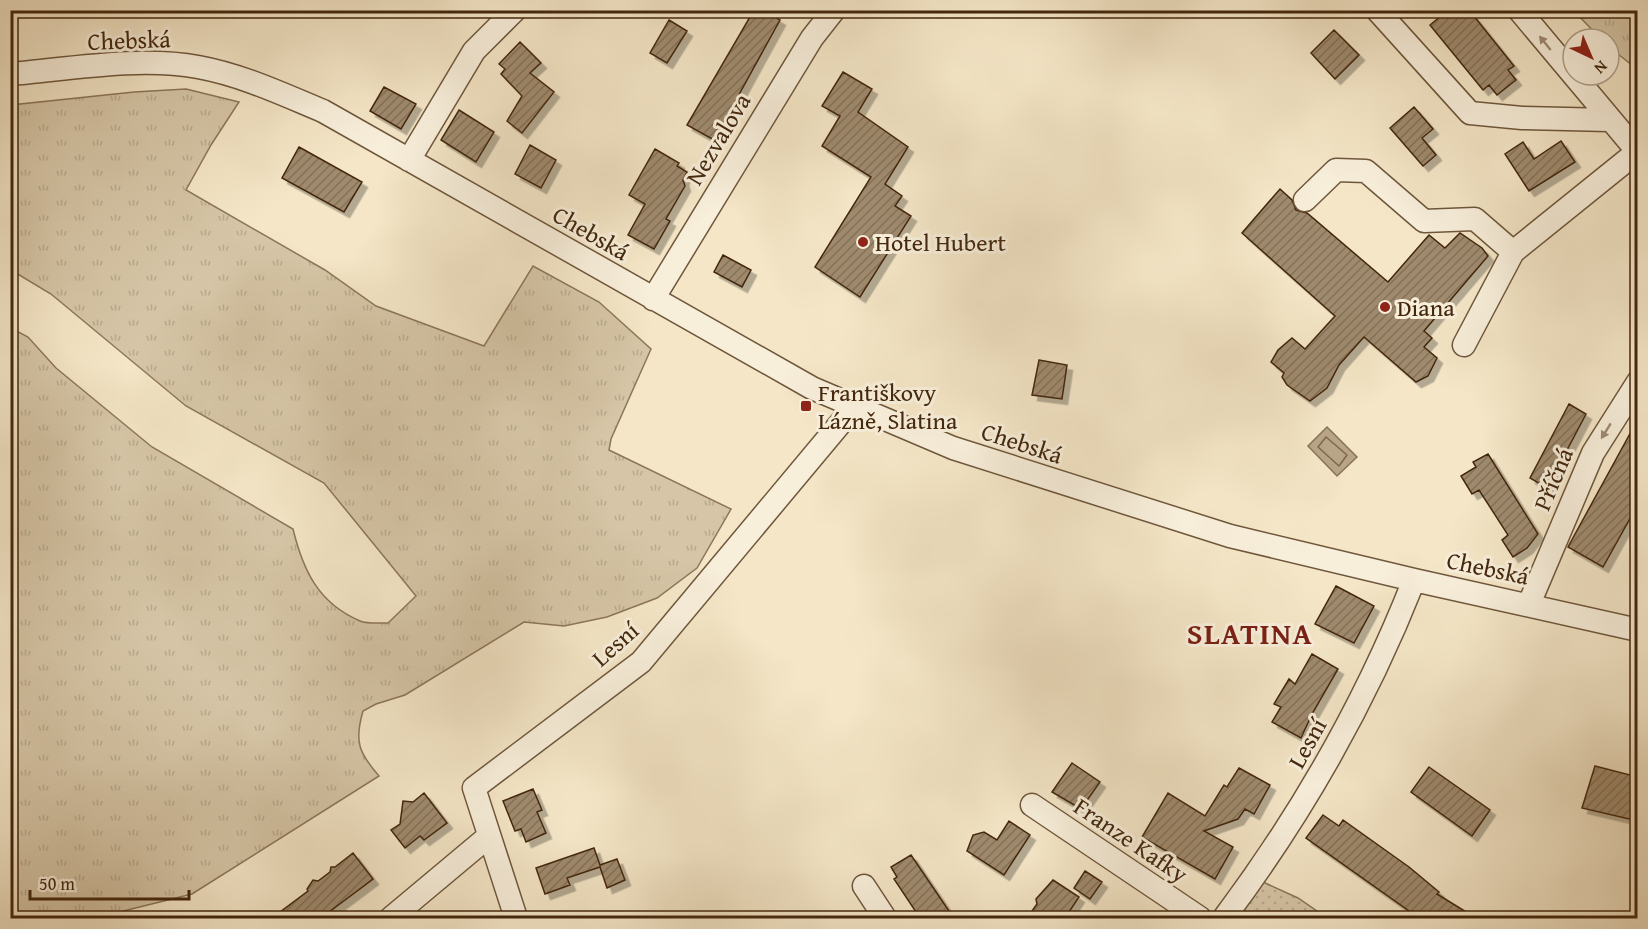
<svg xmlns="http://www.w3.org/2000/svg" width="1648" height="929" viewBox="0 0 1648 929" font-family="'Gentium Book Plus',serif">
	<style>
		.grass { fill: url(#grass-tufts); stroke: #8c765a; stroke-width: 1.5 }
		.park { fill: url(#park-dots); stroke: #8c765a; stroke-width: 1.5 }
		.water { fill: #b8a588; stroke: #897357; stroke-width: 1.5 }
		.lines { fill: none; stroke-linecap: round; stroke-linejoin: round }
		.shore { stroke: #7e664a; stroke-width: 1.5 }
		.building { fill: url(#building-hatch); stroke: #43270d; stroke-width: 1.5; filter: url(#shadow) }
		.minor-casing { stroke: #6f573c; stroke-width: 25 }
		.minor { stroke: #f8efdb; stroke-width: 22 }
		.oneway { fill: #9e8b74 }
		.poi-dot { fill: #8f2418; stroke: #f8efdb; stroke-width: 2 }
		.labels { text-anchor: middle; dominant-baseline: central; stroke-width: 6; stroke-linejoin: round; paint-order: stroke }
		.street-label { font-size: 24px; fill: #43270d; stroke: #f8efdb }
		.poi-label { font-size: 24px; fill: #43270d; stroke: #f8efdb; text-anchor: start }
		.district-label { font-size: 30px; font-weight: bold; letter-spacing: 1.5px; fill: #7a1f14; stroke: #f8efdb }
	</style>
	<defs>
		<pattern id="grass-tufts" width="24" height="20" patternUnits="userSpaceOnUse" patternTransform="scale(1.5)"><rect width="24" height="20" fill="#d6c6a7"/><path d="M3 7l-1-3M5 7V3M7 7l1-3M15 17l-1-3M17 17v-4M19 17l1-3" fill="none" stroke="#b9aa8f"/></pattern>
		<pattern id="park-dots" width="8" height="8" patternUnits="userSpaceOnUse" patternTransform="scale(1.5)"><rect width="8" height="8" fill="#d6c6a7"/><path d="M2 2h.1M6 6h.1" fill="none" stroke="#b9aa8f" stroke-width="1.8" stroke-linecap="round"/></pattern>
		<pattern id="building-hatch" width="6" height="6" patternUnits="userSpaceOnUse" patternTransform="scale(1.5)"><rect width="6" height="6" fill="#9f8a6e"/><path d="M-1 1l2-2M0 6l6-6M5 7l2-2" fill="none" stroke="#837159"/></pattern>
		<filter id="shadow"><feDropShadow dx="5.5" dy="5.5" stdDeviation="0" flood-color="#0004"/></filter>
	</defs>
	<rect width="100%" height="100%" fill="#f4e6c7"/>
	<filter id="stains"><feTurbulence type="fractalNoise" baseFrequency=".00333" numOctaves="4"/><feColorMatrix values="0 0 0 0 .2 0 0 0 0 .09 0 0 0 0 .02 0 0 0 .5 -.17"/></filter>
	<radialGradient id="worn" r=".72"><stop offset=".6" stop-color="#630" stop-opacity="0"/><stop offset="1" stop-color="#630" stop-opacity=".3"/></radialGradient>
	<!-- grass -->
	<path class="grass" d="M1574,11h63v58l-28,-22v-8h-8z
		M186,89l53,13 -28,43 -25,45 139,80 51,36 108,40 49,-80 66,36 52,47 -40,90 -2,11 122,59 -34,59 -40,30 -50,19 -43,9 -40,-4 -119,73 -29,9 -13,7c-9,31 -4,42 16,65l-187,118 -97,24h-84v-590l17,9 28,31 96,79 141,82c10,41 25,74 67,92 7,3 20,2 28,2l28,-27 -92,-113 -138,-77 -135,-112 -40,-24v-165l123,-13z"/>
	<!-- park -->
	<path class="park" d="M1263,882l35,16 29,20h-91z"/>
	<!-- water -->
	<path class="water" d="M1327,427l30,30 -20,19 -29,-30z"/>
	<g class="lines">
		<!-- shore -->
		<path class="shore" d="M1326,437l21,18 -8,11 -21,-19z"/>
	</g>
	<!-- building -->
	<path class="building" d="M754,10h10l16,10 -66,120 -27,-15z
		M1448,10h21l45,56 -6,4 8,10 -19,15 -8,-10 -6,5 -53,-65z
		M669,20l18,11 -20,32 -17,-10z
		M1334,30l25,25 -24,24 -24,-26z
		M520,42l21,21 -11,10 24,19 -32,41 -15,-12 15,-25 -21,-22 4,-5 -6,-5z
		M843,72l29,17 -14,23 50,35 -23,37 17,12 -7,10 16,10 -51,81 -45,-30 56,-90 -49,-31 18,-30 -18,-10z
		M384,87l32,17 -15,25 -31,-18z
		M1414,107l19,22 -11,9 14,17 -13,11 -33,-38z
		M459,110l35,22 -18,30 -35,-22z
		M1561,141l14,21 -46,29 -24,-37 18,-12 11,17z
		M530,145l26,15 -15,28 -26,-14z
		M299,147l63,35 -18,30 -62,-34z
		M655,149l24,14 -2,3 10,6 -4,8 2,6 -19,33 4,2 -16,28 -26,-14 17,-31 -16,-9z
		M1280,189l12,11 4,10 11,3 81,69 41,-47 16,13 15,-15 22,15 6,8 -64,75 8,7 -8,9 13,11 -9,18 -12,6 -52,-45 -25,28 -12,23 -17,13 -23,-16 -5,-8 2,-4 -13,-11 7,-12 14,-12 13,11 30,-33 -93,-83z
		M723,255l28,15 -9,17 -28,-15z
		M1039,360l28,5 -5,34 -30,-4z
		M1569,404l17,10 -39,74 -17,-10z
		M1638,419v85l-35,63 -35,-20z
		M1488,454l50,80 -11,14 -14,9 -11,-17 6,-5 -29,-45 -7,4 -11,-18 15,-9 -3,-5z
		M1336,586l38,20 -20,37 -39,-19z
		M1312,654l26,15 -26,45 -11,24 -29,-16 9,-15 -7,-3 15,-25 6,5z
		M1072,763l28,19 -19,27 -29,-17z
		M1595,766l43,11v44l-56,-13z
		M1429,767l61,43 -18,26 -61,-44z
		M1239,768l31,17 -16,29 -9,-5 -7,10 -34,12 29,16 -18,32 -73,-42 26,-44 37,23 19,-31 3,2z
		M533,789l9,21 -5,2 9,21 -20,9 -5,-13 -6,2 -12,-30z
		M424,793l23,30 -23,17 -4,-4 -15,12 -14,-18 9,-6 3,-23 10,1z
		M1323,815l16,11 4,-6 66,47 30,25 -2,2 39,24h-57l-113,-80z
		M1009,821l21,14 -26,40 -37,-24 6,-16 11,-3 13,8z
		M594,848l6,17 17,-6 8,21 -18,8 -7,-21 -33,11 3,7 -25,9 -9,-26z
		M353,853l20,26 -52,39h-49l36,-27 -1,-2 6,-9 5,1 12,-9 1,-5h4z
		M911,855l38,56 -12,7h-17l-26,-39 3,-2 -6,-10z
		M1085,871l17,11 -12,17 -16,-11z
		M1053,880l26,17 -14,21h-38l10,-14 -1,-5z"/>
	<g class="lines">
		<!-- minor casing -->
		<g class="minor-casing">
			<path id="minor" d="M1377,10l93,103 52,5 87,2
				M1519,10l119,142
				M10,74c59,-5 130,-18 188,-7 44,8 84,27 125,44l489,277 141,60 277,88 184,44 224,50
				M409,160l65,-109 41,-41
				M1305,200l31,-30 30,1 58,50 51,-2 38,33 124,-100
				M653,299l159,-261 22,-28
				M1464,345l49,-93
				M1529,604l64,-151 45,-71
				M1032,805l168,113
				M864,886l21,32
				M391,918l98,-82
				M516,918l-42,-130 167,-126 213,-255
				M1224,918c78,-104 142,-216 190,-338"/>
		</g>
		<!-- minor -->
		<use href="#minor" class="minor"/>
	</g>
	<!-- one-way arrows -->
	<defs><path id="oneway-solid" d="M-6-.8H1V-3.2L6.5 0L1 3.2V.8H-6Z" transform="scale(1.5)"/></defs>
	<g class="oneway">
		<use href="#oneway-solid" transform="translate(1545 43) rotate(-129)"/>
		<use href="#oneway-solid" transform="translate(1606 431) rotate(122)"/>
	</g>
	<!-- markers -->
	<g class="poi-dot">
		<circle cx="863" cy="242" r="6"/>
		<circle cx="1385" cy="307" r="6"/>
		<rect x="800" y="400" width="12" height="12" rx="3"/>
	</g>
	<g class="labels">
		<!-- street labels -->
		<g class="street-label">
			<text transform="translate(129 40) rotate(-2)">Chebská</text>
			<text transform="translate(718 139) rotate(-59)">Nezvalova</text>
			<text transform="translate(591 233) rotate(30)">Chebská</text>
			<text transform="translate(1022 443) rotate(18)">Chebská</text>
			<text transform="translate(1553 479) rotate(-67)">Příčná</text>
			<text transform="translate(1488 568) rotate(12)">Chebská</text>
			<text transform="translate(615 644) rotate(-42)">Lesní</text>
			<text transform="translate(1307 743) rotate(-61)">Lesní</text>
			<text transform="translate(1131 840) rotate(34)">Franze Kafky</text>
		</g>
		<!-- poi labels -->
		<g class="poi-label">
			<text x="875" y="242">Hotel Hubert</text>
			<text x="1397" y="307">Diana</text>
			<text x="818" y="392">Františkovy<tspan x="818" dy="28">Lázně, Slatina</tspan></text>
		</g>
		<!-- district labels -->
		<g class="district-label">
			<text x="1250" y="633">SLATINA</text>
		</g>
	</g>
	<!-- margin -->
	<rect width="1648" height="929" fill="none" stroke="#f4e6c7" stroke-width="36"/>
	<rect x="12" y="12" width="1624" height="905" fill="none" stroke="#43270d" stroke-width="3"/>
	<rect x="18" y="18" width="1612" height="893" fill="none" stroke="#43270d" stroke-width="1.5"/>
	<!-- north arrow -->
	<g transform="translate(1591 57) rotate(136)"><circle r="28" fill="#f8efdb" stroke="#b09f89" stroke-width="1.5"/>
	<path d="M0-4.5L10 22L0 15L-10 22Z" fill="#8f2418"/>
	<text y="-9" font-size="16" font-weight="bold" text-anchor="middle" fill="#43270d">N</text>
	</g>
	<!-- scale -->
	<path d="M30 890v9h159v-9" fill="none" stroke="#43270d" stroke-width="3"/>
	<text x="39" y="890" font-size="18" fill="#43270d" stroke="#f8efdb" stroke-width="4.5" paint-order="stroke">50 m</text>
	<rect width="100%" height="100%" filter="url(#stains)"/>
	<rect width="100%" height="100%" fill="url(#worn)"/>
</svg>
